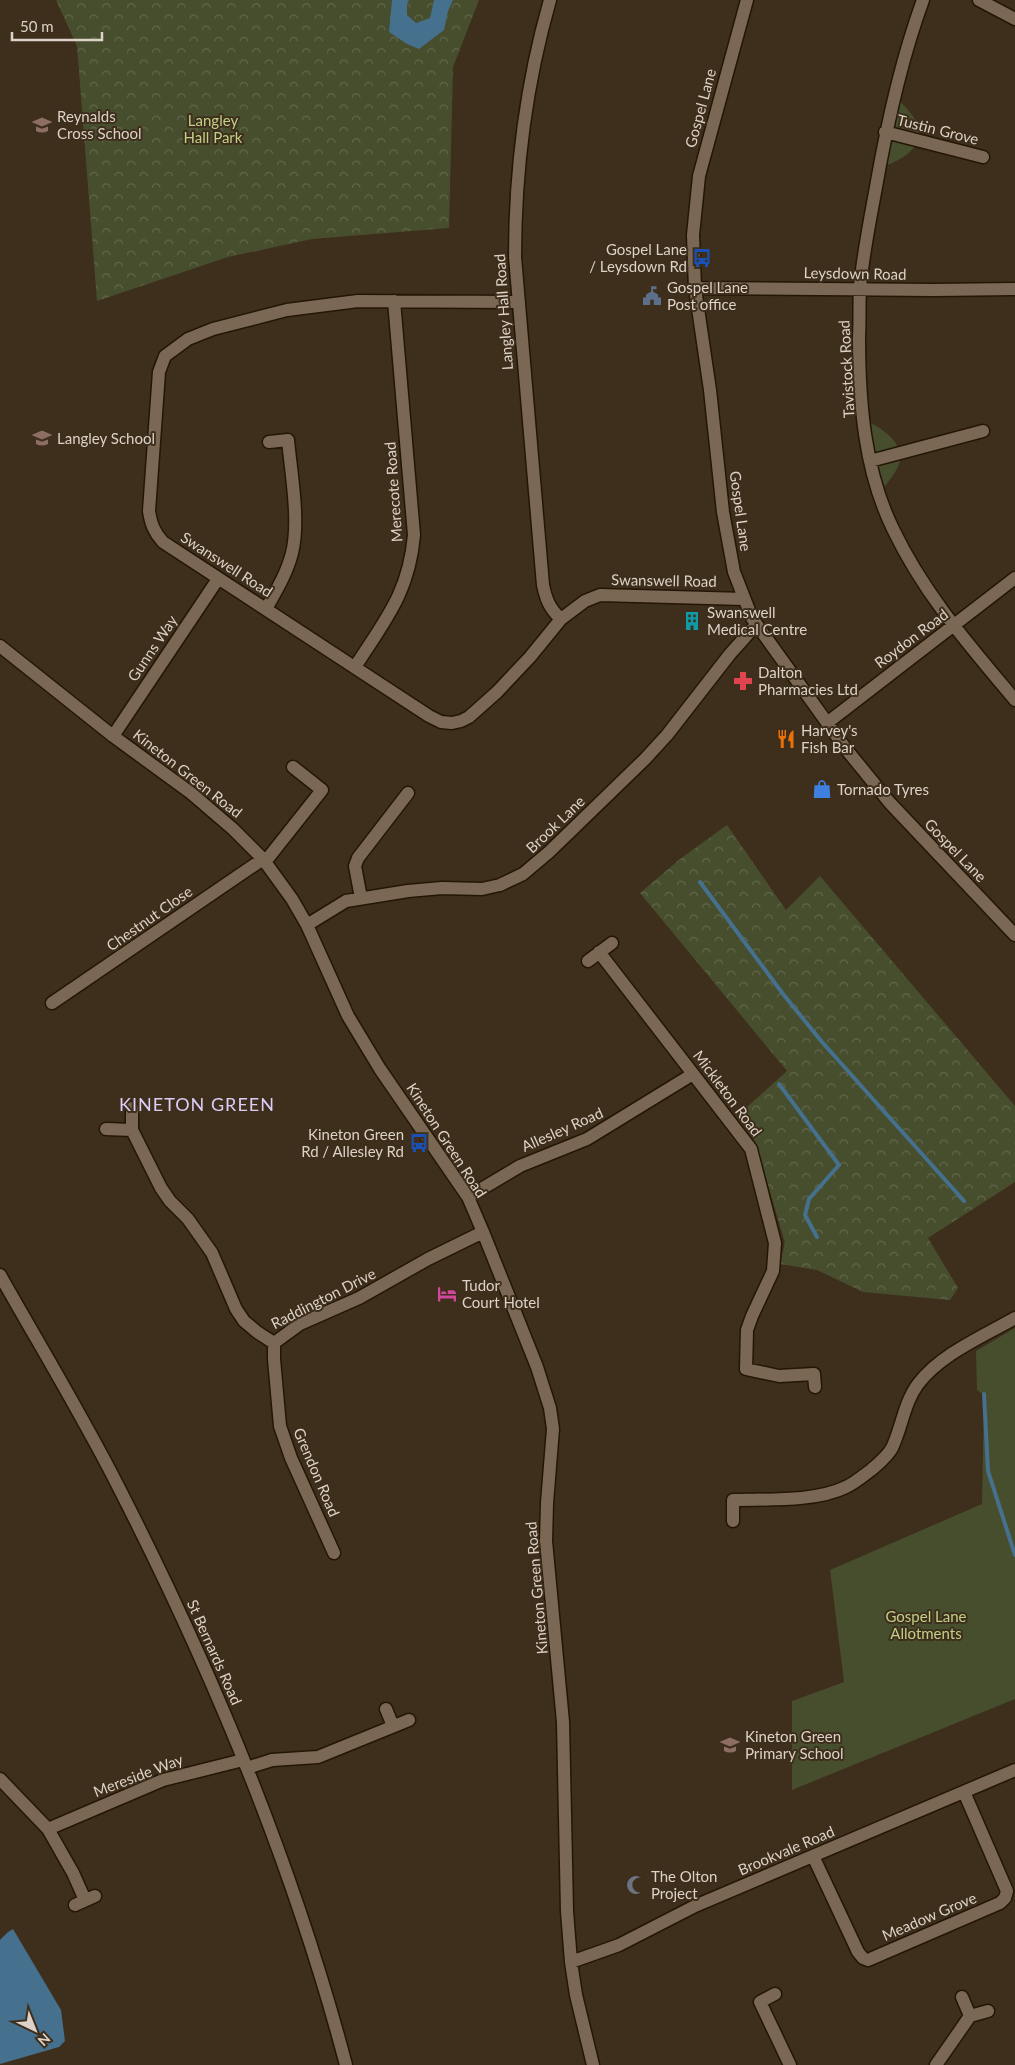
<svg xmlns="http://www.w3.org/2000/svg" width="1015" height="2065" viewBox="0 0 1015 2065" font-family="Lato,sans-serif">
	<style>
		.green { fill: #474e2e }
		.park { fill: url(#park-crowns) }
		.water { fill: #45708e }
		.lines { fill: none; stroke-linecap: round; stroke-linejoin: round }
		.stream { stroke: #45708e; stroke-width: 4 }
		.minor-casing { stroke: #241605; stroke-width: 15 }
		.minor { stroke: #7a6854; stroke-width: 12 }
		.labels { text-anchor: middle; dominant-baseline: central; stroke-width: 4; stroke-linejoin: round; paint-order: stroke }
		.street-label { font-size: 15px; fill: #dcd2c7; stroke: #3e2e1c }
		.poi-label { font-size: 15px; fill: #dcd2c7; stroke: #3e2e1c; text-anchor: start }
		.park-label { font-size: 15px; fill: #c0d087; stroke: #3e2e1c }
		.quarter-label { font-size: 18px; letter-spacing: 1px; fill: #dccdf7; stroke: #3e2e1c }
	</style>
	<defs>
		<pattern id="park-crowns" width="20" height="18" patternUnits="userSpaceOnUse" patternTransform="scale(1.25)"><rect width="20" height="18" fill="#474e2e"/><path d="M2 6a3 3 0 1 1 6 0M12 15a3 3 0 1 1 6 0" fill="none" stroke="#61674b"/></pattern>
	</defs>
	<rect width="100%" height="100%" fill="#3e2e1c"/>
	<!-- green -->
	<path class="green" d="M895,96c8,9 20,19 23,31 6,24 -22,35 -39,41z
		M864,420c16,7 42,22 35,44 -4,11 -13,20 -20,30z
		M1015,1328v371l-223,91v-89l52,-19 -14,-112 152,-66 2,-109 -7,-5 -1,-39z"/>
	<!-- park -->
	<path class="park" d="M56,0h423l-26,67 -4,161 -137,11 -84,18 -131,44 -20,-255z
		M727,825l59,85 34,-34 195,230v76l-87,56 30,50 -8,12 -87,-8 -46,-22 -37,-6 5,-21 -30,-102 -18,-25 50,-45 -147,-178 40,-34z"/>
	<!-- water -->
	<path class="water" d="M392,0h17l-2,3v12l9,8 14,-5 4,-18h19l-5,11 -4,19 -25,19 -12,-5 -18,-12z
		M13,1929l48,81 4,31 -6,6 -59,17v-124l8,-8z"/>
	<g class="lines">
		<!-- stream -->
		<path class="stream" d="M700,882l83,112 39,48 142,159
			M779,1084l60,81 -30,34 -4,16 12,22
			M984,1394l4,77 27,84"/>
		<!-- minor casing -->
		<g class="minor-casing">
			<path id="minor" d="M550,0c-24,84 -35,170 -35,257l28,328c3,14 6,23 18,34
				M747,0l-48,176 -6,59 2,53 15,102 13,122 11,60 18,46 94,131 44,54 125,132
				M923,0c-22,60 -36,124 -47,187 -6,33 -13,67 -16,100 -1,17 0,33 -1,50 0,64 5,133 34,192 31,65 76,116 122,171
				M979,0l36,19
				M885,132l98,25
				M695,288l239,2 81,-1
				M518,302l-160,-1 -71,9 -74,19 -25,10 -23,17 -6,16 -10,139c2,13 5,21 14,31l266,174 12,6 11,1 9,-2 8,-4 28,-25 33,-35 31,-38 24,-18 15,-6 144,4
				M870,461l113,-30
				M266,609c10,-18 21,-36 26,-56 8,-32 -1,-80 -4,-113l-19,2
				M0,646l113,90 78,57 42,36 30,30 29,40 15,26 41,91 32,53 88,128 15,35 54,135 13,41 3,21 -6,74 -1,38 17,181 4,189 4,51 5,33 17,70
				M355,667c30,-47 54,-74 59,-132l-20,-234
				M827,723l188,-145
				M113,736l105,-157
				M265,862l57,-72 -29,-23
				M361,898l-6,-32 3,-8 50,-65
				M307,925l39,-24 62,-10 34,-3 40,1 18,-4 23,-11 26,-22 96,-93 22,-24 63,-81 26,-29
				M599,952l152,197 24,94 -2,28 -21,45 -5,14 -1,39 33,7 35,-2 1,13
				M588,961l24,-18
				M52,1003l211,-144
				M106,1129l26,1v-22
				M132,1130l29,58 9,13 18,18 24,34 24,56 8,12 13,11 17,11 26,-19 59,-26 69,-39 55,-27
				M468,1197l52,-31 67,-27 106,-65
				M0,1275c40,71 82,140 119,213 94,184 174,376 227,577
				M274,1343v16l6,67 11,32 43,95
				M733,1521v-21c35,-1 82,2 113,-13 9,-4 17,-11 25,-17 8,-7 16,-13 21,-22 10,-21 12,-45 26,-64 23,-30 64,-47 97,-66
				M386,1709l7,17
				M248,1770l5,-4 19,-6 46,-3 91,-37
				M0,1779l48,50 115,-49 80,-20
				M48,1829l25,44 12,27
				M813,1856l45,96 5,6 5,2 132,-57 5,-5 2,-7 -43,-99
				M75,1905l20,-9
				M571,1962l48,-17 76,-39 320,-136
				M775,1994l-15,8 30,63
				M962,1997l8,19
				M936,2065l34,-49 18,-5"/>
		</g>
		<!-- minor -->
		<use href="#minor" class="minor"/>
	</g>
	<!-- icons -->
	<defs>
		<g id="school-bare" transform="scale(1.5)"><path d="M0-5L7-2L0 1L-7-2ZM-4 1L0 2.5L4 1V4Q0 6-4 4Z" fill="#8d6e63" stroke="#3e2e1c" stroke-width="2.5" paint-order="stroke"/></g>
		<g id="bus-bare" transform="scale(1.5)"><path d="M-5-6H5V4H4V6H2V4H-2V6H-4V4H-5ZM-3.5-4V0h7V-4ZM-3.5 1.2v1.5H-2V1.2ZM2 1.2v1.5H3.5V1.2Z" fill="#1a4fb4" stroke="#3e2e1c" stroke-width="2.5" paint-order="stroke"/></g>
		<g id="civic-bare" transform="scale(1.5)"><path d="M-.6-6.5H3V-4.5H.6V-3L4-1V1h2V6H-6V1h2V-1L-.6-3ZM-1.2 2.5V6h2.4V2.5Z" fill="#5c6f8a" stroke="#3e2e1c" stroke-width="2.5" paint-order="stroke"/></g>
		<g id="building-bare" transform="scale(1.5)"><path d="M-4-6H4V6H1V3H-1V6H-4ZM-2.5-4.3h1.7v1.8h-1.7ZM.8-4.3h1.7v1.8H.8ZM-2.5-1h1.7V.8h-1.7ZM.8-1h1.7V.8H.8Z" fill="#0f9aa8" stroke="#3e2e1c" stroke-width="2.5" paint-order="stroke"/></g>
		<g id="pharmacy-bare" transform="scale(1.5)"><path d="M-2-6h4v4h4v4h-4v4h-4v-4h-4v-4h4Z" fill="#e0444e" stroke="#3e2e1c" stroke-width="2.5" paint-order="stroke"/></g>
		<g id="restaurant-bare" transform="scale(1.5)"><path d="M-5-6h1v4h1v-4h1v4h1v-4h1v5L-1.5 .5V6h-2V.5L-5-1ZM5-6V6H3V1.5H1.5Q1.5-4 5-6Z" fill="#e8710a" stroke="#3e2e1c" stroke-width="2.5" paint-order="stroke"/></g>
		<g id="shop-bare" transform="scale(1.5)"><path d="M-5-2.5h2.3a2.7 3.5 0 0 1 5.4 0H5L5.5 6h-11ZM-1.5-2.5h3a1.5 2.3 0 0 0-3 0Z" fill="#3f7fe0" stroke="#3e2e1c" stroke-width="2.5" paint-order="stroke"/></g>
		<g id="hotel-bare" transform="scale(1.5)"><path d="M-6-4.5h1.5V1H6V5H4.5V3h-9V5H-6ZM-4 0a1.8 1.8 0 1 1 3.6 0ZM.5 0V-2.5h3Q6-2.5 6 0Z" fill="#d1479c" stroke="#3e2e1c" stroke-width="2.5" paint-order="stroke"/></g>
		<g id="mosque-bare" transform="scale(1.5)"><path d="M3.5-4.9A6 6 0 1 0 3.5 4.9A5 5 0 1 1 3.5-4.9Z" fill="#6b7280" stroke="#3e2e1c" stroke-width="2.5" paint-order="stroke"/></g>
	</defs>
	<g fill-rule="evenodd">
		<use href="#school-bare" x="42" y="125"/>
		<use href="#bus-bare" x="702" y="258"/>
		<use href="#civic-bare" x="652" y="296"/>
		<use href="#school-bare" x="42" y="438"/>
		<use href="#building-bare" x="692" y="621"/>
		<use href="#pharmacy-bare" x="743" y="681"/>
		<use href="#restaurant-bare" x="786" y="739"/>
		<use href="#shop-bare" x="822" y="789"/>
		<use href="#bus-bare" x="419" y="1143"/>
		<use href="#hotel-bare" x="447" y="1294"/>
		<use href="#school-bare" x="730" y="1745"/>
		<use href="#mosque-bare" x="636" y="1885"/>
	</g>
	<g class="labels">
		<!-- street labels -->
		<g class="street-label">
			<text transform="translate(700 108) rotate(-75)">Gospel Lane</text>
			<text transform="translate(938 129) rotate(14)">Tustin Grove</text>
			<text transform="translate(855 273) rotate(1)">Leysdown Road</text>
			<text transform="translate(503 312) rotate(-94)">Langley Hall Road</text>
			<text transform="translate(846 369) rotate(-93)">Tavistock Road</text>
			<text transform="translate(393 492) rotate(-94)">Merecote Road</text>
			<text transform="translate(741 511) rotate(82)">Gospel Lane</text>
			<text transform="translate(227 564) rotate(33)">Swanswell Road</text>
			<text transform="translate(664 580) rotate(1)">Swanswell Road</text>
			<text transform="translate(911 638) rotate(-37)">Roydon Road</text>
			<text transform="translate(152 648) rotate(-56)">Gunns Way</text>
			<text transform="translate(188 773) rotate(38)">Kineton Green Road</text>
			<text transform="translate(555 824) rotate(-44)">Brook Lane</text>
			<text transform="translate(956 850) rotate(46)">Gospel Lane</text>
			<text transform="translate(149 918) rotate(-35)">Chestnut Close</text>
			<text transform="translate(728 1093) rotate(53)">Mickleton Road</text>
			<text transform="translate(562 1129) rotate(-24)">Allesley Road</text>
			<text transform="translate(447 1140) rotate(57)">Kineton Green Road</text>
			<text transform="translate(323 1298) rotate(-27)">Raddington Drive</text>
			<text transform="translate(317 1472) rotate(67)">Grendon Road</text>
			<text transform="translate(536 1588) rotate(-95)">Kineton Green Road</text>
			<text transform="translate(215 1652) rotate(66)">St Bernards Road</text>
			<text transform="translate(138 1775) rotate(-21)">Mereside Way</text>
			<text transform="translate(786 1850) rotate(-23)">Brookvale Road</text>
			<text transform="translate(929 1916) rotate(-23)">Meadow Grove</text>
		</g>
		<!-- poi labels -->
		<g class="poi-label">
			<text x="57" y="116">Reynalds<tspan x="57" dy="17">Cross School</tspan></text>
			<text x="687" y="249" text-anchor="end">Gospel Lane<tspan x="687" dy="17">/ Leysdown Rd</tspan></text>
			<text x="667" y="287">Gospel Lane<tspan x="667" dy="17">Post office</tspan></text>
			<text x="57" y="438">Langley School</text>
			<text x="707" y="612">Swanswell<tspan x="707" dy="17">Medical Centre</tspan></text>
			<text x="758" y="672">Dalton<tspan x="758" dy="17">Pharmacies Ltd</tspan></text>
			<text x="801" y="730">Harvey's<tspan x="801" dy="17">Fish Bar</tspan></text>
			<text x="837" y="789">Tornado Tyres</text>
			<text x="404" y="1134" text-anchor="end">Kineton Green<tspan x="404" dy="17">Rd / Allesley Rd</tspan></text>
			<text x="462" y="1285">Tudor<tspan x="462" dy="17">Court Hotel</tspan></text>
			<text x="745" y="1736">Kineton Green<tspan x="745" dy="17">Primary School</tspan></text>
			<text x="651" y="1876">The Olton<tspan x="651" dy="17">Project</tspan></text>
		</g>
		<!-- park labels -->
		<g class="park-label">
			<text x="213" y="120">Langley<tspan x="213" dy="17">Hall Park</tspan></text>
			<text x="926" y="1616">Gospel Lane<tspan x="926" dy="17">Allotments</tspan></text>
		</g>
		<!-- quarter labels -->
		<g class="quarter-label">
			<text x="197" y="1104">KINETON GREEN</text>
		</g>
	</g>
	<!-- north arrow -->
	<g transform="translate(35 2030) rotate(137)" stroke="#3e2e1c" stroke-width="4" paint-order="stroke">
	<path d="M0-4L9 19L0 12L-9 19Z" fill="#dcd2c7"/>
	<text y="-8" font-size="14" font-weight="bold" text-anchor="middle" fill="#dcd2c7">N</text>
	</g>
	<!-- scale -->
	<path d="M12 32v8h90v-8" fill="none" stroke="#dcd2c7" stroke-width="2.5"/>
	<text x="20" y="32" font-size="15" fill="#dcd2c7" stroke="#3e2e1c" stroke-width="4" paint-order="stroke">50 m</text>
</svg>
